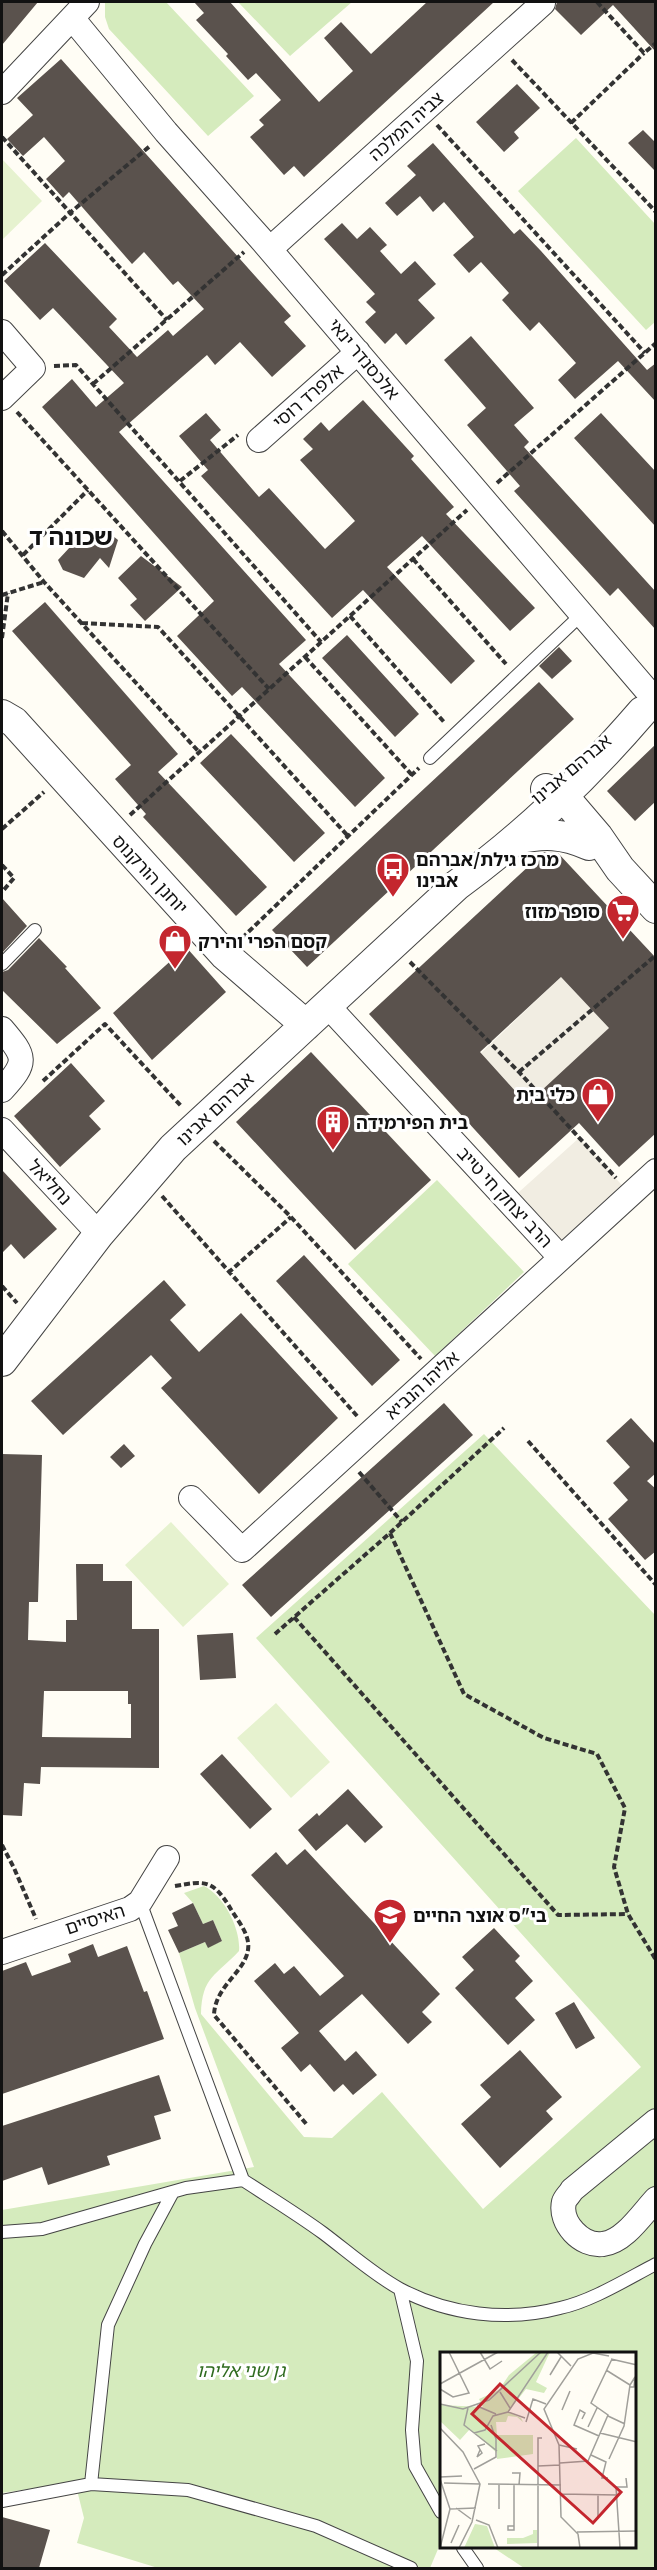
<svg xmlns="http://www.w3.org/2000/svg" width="657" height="2570" viewBox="0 0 657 2570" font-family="Merriweather,'Noto Sans Hebrew',serif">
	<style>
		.green { fill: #d5ebbd }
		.pitch { fill: #e6f2cf }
		.plaza { fill: #f1ede2 }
		.building { fill: #5a524d; fill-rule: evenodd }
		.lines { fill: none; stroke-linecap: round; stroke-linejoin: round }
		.service-casing { stroke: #444; stroke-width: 14 }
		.minor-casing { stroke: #444; stroke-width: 26 }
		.tertiary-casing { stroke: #444; stroke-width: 32 }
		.path { stroke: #333; stroke-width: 4; stroke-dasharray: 6 3; stroke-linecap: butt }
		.service { stroke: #fff; stroke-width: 12 }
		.minor { stroke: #fff; stroke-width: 24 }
		.tertiary { stroke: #fff; stroke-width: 30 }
		.labels { text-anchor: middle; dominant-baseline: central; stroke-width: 6; stroke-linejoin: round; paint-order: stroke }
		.street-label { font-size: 18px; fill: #111; stroke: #fff }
		.poi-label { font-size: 18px; font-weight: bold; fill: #111; stroke: #fff; text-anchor: start }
		.park-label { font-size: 18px; font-style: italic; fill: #2f6b1f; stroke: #fff }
		.district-label { font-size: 24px; font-weight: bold; fill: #111; stroke: #fff }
		.inset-road { fill: none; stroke: #a09f9a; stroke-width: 1.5 }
		.view { fill: #c4262e; fill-opacity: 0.15; stroke: #c4262e; stroke-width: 3 }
		.inset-edge { fill: none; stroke: #111; stroke-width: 3 }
	</style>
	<rect width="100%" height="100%" fill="#fffdf5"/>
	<!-- green -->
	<path class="green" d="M105,2h61l88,94 -46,40 -99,-107 -4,-12z
		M238,2h114l-62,54z
		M576,138l79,86v98l-9,8 -128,-139z
		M437,1180l87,92 -89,84 -87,-92z
		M484,1434l171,181v953h-131l-30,-20h140v-194h-193v188l-11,26h-272l-81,-25 7,-25 -9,-36 -73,11v-283l252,-43 -59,-159 -16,-55 26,-11 3,5 14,-6 -9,-21 -10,4 -10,-21 -9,-10 20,-7c20,10 37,43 35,65 -23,25 -37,25 -38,63l103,123 28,1 50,-46 101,117 158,-142 -385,-429z"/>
	<!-- pitch -->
	<path class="pitch" d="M2,159l40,42 -40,39z
		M171,1522l58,62 -46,43 -58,-62z
		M276,1703l54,59 -39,36 -54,-60z"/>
	<!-- plaza -->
	<path class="plaza" d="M561,977l48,51 -80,78 -48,-53z
		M579,1138l51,56 -69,64 -52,-57z"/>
	<!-- building -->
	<path class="building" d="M2,2h36l-36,43z
		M194,2h36l89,100 34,-31 -29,-33 17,-16 30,32 56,-52h67l-190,175 -10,-11 -10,9 -34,-38 14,-12 -5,-5 22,-20 -25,-27 -8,7 -22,-24 2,-2 -32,-34 8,-7z
		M557,2h99v50l-43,-47 -32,30 -26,-26z
		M61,59l230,257 -7,6 22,24 -34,31 -32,-35 -25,23 -8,-10 -88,77 187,208 -27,24 106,114 -30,29 -113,-120 -10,9 -55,-60 37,-35 -172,-194 30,-28 24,28 28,-24 -71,-75 -13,12 -36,-39 41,-38 72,76 -8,8 28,30 31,-27 5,6 31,-27 -26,-28 -5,4 -29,-33 -12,12 -63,-72 -6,6 -17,-19 19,-18 -21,-24 -21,19 -16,-17 26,-24 -16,-17z
		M517,84l23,24 -26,24 5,6 -15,14 -28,-30z
		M643,130l13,13v29l-28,-29z
		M433,143l81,91 6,-5 21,22 106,119 9,-7v39l-38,-41 -43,38 -17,-19 18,-17 -37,-41 -9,9 -28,-31 7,-7 -28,-31 -12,11 -16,-18 21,-18 -30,-35 -11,10 -13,-16 -23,20 -12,-13 31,-28 -9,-9z
		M342,223l15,16 13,-12 17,18 -7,6 21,23 14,-13 21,23 -18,16 17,18 -29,27 -10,-12 -11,11 -20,-22 11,-10 -10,-10 9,-8 -51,-55z
		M471,336l63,72 -20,17 15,17 -5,5 132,145v38l-38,-42 -8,8 -96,-105 6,-5 -53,-61 19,-17 -42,-48z
		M363,400l51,56 -3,3 43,48 -8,7 89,94 -25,23 -88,-95 -35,31 88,94 -24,23 -88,-94 -31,28 -131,-142 7,-6 -29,-34 27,-23 15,17 -11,10 49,57 10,-9 56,61 30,-28 -55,-61 13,-11 -10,-10 18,-17 8,9z
		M601,413l55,59v55l-82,-89z
		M103,528l15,12 -9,28 -9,-10 -16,20 -21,-8 -5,-10 13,-14 17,-1 1,-12z
		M141,556l41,31 -37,34 -15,-16 7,-6 -19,-21z
		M45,602l133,152 -20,18 109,115 -31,29 -93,-99 3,-3 -31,-35 16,-14 -119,-134z
		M347,635l72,79 -24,23 -73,-79z
		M559,647l13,14 -20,18 -13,-13z
		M539,682l35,37 -267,248 -35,-37z
		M231,734l94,99 -31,29 -94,-99z
		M656,744v57l-21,20 -28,-30z
		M544,852l14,1 98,105v175l-37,34 -40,-44 -60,55 -150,-164zM561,977l48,51 -82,76 -47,-52z
		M2,898l25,28 -25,27z
		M39,938l28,29 -2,1 36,40 -44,36 -55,-54v-18l6,-2z
		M186,947l40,45 -74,68 -39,-47z
		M311,1052l120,128 -76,70 -119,-128z
		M71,1063l34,38 -16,15 12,13 -41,38 -46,-51z
		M2,1170l55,59 -33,30 -13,-15 -9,9z
		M304,1255l96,105 -28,26 -96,-105z
		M164,1280l22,25 -16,15 29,32 42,-39 97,105 -79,76 -98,-106 11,-10 -21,-23 -88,80 -32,-34z
		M444,1403l29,32 -202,182 -29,-32z
		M631,1418l25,27v28l-9,8 9,8v62l-11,9 -37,-41 20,-19 -15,-17 17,-16 -24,-26z
		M124,1444l11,12 -14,12 -11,-11z
		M2,1454l40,1 -4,147h-9l-1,38 38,2v-22h11l-1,-56h27v17h29v48h27v139l-118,-1 -1,17 -16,-1 -2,33 -20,-1zM44,1691h84v13h3v34l-89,-1z
		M233,1633l3,45 -36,2 -3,-45z
		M222,1754l50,55 -22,20 -50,-55z
		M348,1789l35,38 -18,16 -18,-19 -31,27 -18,-21 19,-17 2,3z
		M305,1849l135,145 -18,18 10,10 -24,22 -46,-50 -43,37 26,30 11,-10 21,24 -24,20 -10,-11 -9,8 -24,-28 -9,8 -20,-24 18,-15 -45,-52 21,-18 9,11 10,-8 26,30 24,-20 -93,-101 25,-23 11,13z
		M193,1903l10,21 10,-4 9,21 -14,7 -3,-6 -26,11 -11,-23 10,-4 -6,-13z
		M494,1928l26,28 -5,5 18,20 -18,17 20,22 -27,25 -53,-57 19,-18 -12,-13z
		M93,1944l5,13 29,-11 17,46 3,-1 17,48 -162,55v-123l24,-9 6,14 39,-14 -3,-8z
		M574,2002l21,36 -19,11 -21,-36z
		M520,2050l42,47 -16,14 7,8 -53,49 -39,-44 30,-27 -11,-12z
		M159,2075l12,36 -17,5 7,23 -54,17 3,9 -62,20 -6,-18 -40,14v-55z
		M2,2517l48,13 -11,38h-37z"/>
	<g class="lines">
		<!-- service casing -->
		<g class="service-casing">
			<path id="service" d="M430,758l152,-144
				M2,964l33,-34
				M140,1902l103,278
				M2,2232l40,-3 144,-41 57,-8c26,17 54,34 80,53 24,18 51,42 77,56 49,26 107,33 160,19 32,-7 67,-29 96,-44
				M400,2289l17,72 -5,69 3,36 26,46
				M91,2484l17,-159 37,-81 28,-52
				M2,2501l89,-17 97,6 128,36 95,42
				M463,2548l14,20"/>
		</g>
		<!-- minor casing -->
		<g class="minor-casing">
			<path id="minor" d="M72,18l94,114 94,106 395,462
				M2,92l85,-90
				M270,249l273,-246
				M2,332l31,36 -31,30
				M259,440l99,-88
				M327,1005l234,253
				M2,1029c24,28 26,33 0,61
				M2,1130l97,104
				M191,1498l51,52 414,-379
				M2,1952l128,-43 10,-7 27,-44
				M656,2121l-84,69c-2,4 -7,8 -8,12 -5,21 18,45 39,42 21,-2 39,-30 53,-45"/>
		</g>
		<!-- tertiary casing -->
		<g class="tertiary-casing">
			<path id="tertiary" d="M2,715l12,7 211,233 81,70
				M546,789l17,7 35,41 22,32 36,39
				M516,839c27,-6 47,-6 73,6
				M2,1361l97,-127 74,-86 284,-263c69,-50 129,-108 185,-173"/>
		</g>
		<!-- path -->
		<path class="path" d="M597,2l47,51 12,-10
			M512,60l144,152
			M571,123l73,-70
			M437,125l208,228
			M2,137l165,183
			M2,275l69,-63 79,-66
			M54,366l22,-1 245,277
			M93,384l151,-132
			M17,412l252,277
			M180,481l58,-46
			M497,483l159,-140
			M2,531l42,51 155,170
			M23,555l65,-65
			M413,559l93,105
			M2,595l42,-13
			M350,616l94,106
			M82,623l76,4 189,208
			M2,638l6,-45
			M305,657l107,118
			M130,815l337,-305
			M2,829l42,-37
			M2,865l12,13 -12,14
			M242,938l177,-170
			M410,962l109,110 97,106
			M519,1072l137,-117
			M43,1081l62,-57 77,83
			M214,1141l77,76 130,142
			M162,1196l196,221
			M228,1273l63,-56
			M2,1286l15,17
			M528,1441l128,144
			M359,1472l43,50
			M390,1533l74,161 80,44 53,16 28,54 -11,59 14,47 28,46
			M294,1617l264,298 70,-1
			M275,1634l115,-101 114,-105
			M2,1845l12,23 22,51
			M175,1886c29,-5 37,-7 54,20 6,11 17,23 19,36 4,27 -33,41 -34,73l94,111"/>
		<!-- service -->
		<use href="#service" class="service"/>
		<!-- minor -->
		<use href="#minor" class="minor"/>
		<!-- tertiary -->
		<use href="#tertiary" class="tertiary"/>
	</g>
	<!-- icons -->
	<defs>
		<g id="bus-pin" transform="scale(1.725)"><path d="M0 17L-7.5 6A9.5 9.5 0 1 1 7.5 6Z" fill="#c4262e" stroke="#fff"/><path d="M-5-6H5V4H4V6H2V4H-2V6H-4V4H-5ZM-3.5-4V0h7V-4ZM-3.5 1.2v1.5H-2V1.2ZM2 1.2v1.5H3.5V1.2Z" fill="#fff"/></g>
		<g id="supermarket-pin" transform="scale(1.725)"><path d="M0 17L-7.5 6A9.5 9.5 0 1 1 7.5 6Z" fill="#c4262e" stroke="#fff"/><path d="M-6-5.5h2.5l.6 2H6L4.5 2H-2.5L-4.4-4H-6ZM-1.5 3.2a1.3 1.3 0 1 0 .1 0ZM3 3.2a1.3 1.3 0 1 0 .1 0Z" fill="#fff"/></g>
		<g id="shop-pin" transform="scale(1.725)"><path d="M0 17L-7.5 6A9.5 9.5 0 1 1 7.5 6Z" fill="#c4262e" stroke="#fff"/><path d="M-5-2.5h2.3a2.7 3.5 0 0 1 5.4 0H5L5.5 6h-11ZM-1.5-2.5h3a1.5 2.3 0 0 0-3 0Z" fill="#fff"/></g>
		<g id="building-pin" transform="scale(1.725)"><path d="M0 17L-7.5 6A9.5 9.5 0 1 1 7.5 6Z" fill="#c4262e" stroke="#fff"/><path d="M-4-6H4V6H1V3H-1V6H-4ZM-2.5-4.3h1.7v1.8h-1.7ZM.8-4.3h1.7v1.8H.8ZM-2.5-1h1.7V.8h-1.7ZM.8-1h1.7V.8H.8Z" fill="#fff"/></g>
		<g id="school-pin" transform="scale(1.725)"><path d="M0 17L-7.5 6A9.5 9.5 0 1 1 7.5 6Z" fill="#c4262e" stroke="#fff"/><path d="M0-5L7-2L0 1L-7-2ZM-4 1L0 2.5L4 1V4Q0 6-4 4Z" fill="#fff"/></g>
	</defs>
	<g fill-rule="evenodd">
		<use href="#bus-pin" x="393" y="869"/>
		<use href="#supermarket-pin" x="623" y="911"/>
		<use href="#shop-pin" x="175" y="941"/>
		<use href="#shop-pin" x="598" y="1094"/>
		<use href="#building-pin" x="333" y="1122"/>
		<use href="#school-pin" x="390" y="1915"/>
	</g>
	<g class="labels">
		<!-- street labels -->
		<g class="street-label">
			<text transform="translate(406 126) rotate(-42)">צביה המלכה</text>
			<text transform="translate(364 359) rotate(50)">אלכסנדר ינאי</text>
			<text transform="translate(308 396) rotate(-41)">אלפרד רוסי</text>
			<text transform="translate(571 769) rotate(-40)">אברהם אבינו</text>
			<text transform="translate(150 874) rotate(47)">יוחנן הורקנוס</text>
			<text transform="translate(215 1109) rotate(-43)">אברהם אבינו</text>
			<text transform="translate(50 1182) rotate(47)">נחליאל</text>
			<text transform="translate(505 1197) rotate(47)">הרב יצחק חי טייב</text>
			<text transform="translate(422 1385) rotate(-42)">אליהו הנביא</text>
			<text transform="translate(95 1919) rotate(-18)">האיסיים</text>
		</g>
		<!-- poi labels -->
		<g class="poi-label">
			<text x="416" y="859">מרכז גילת/אברהם<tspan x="416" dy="21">אבינו</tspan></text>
			<text x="600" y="911" text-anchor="end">סופר מזוז</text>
			<text x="198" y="941">קסם הפרי והירק</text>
			<text x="575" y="1094" text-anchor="end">כלי בית</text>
			<text x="356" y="1122">בית הפירמידה</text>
			<text x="413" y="1915">בי"ס אוצר החיים</text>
		</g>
		<!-- park labels -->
		<g class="park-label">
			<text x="241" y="2370">גן שני אליהו</text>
		</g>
		<!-- district labels -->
		<g class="district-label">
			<text x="71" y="536">שכונה ד</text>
		</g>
	</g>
	<!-- overview -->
	<g transform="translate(440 2352)">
		<rect width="196" height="196" fill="#fffdf5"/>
		<path d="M97,0h13l-14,30 11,6 -3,5 -18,-4 -18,23 13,6 2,4 -6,-5 -9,-1 -2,6h-10l1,13h36v19l-36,5v-6l-27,-24 -10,11 -20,-19v-16l43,2 -4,-8 20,-9 10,-15zM35,172l12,2 8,22h-31zM93,178h4v13l-30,1v-6h16l10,-4z" fill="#d5ebbd"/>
		<path class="inset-road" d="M40,0l10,17 12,-8M117,0l14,14M171,7l26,6M166,18l24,15 -6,41 -15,33M110,23l11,-18M0,32l58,-32M190,35h4l1,-10 -5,8M0,37l13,8 16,-4 -20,-41M60,40l10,16M0,52l23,5 26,-9 52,-48M37,54l19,8M28,56l-4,17 33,26M122,58l8,-19M68,60l17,6M168,64l17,8M142,67l3,-6 -5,-3 -6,15 25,11M86,70l7,-23 13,5M148,75l9,-19M0,76l23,24 17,32 -8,38 -13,26M34,81l11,-3 8,-14 15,-4 40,-60M160,81l37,9M119,93l18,4M40,98l-3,7 5,-4 -4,-7 7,-2M151,103l15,7 -4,16h6M120,111l28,-2 20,-46 -17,-12 21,-44M98,114l22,-1M34,117l22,-12v-18l-5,-14M72,121h8l-1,12M0,125l22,-1M0,127l10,30 -10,39M4,131l36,1M48,132l73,1M59,133v24M120,142l57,1M158,143v23M16,156l15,11M10,157l26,-1M36,168l13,5 9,23M74,174h-6v4h6v-45M137,180l60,-1M11,191l8,-18M98,196v-110h4M140,196l-2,-14 -17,-17 -2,-72 -15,-36 34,-50 15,-6 16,3M180,196l-4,-61h11l-1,-9"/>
		<path class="view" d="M60,32l121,108 -28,31 -121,-109z"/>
		<rect width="196" height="196" class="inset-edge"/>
	</g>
	<!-- border -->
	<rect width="657" height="2570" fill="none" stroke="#111111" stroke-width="6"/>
</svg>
